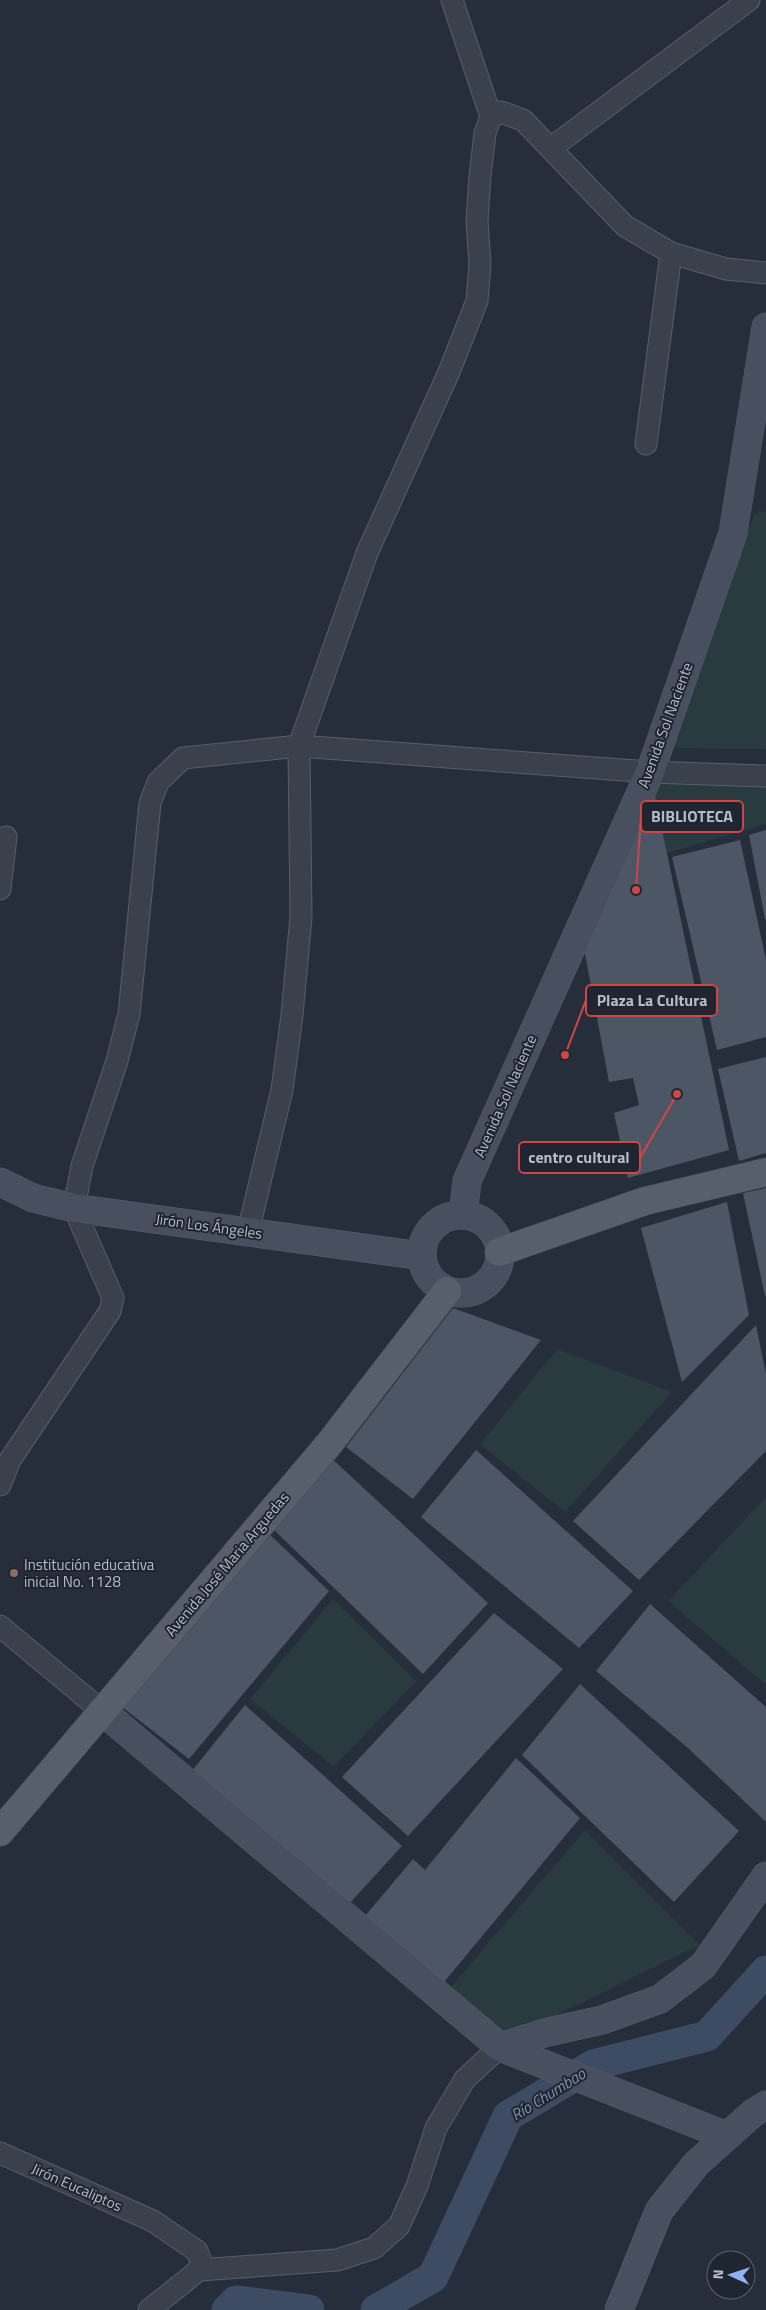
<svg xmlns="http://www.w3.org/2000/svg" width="766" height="2310" viewBox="0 0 766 2310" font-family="'Titillium Web',sans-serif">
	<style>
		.green { fill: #293b3e }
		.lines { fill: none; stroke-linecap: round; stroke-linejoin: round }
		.river { stroke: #3d4b63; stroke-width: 31 }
		.building { fill: #4d5665 }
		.street-casing { stroke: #585e6a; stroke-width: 23 }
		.secondary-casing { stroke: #585e6a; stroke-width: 29 }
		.primary-casing { stroke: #434955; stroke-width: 29 }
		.street { stroke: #3a404c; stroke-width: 21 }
		.secondary { stroke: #484f5f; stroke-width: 28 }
		.primary { stroke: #585f6c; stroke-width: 28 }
		.education-dot { fill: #8d6e63; stroke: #1f2531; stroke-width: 2 }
		.labels { text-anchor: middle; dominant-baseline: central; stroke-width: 4; stroke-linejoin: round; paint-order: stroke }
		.street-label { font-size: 15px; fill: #b6bcc7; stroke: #1f2531 }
		.poi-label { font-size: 15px; fill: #b6bcc7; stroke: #1f2531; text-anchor: start }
		.water-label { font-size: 16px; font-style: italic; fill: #8090ac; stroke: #1f2531 }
		.leader { fill: none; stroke: #d04648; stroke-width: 2 }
		.callout-dot { fill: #d04648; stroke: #1f2531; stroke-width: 2 }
		.callout { fill: #1f2531; stroke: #d04648; stroke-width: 2 }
		.callout-label { font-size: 16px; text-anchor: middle; font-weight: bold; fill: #b6bcc7 }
	</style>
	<rect width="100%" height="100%" fill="#262e3c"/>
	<!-- green -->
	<path class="green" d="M766,510v239l-94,-1 82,-233z
		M652,781l114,6v37l-99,29z
		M557,1349l115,43 -107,120 -85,-68z
		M766,1497v188l-98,-84z
		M333,1599l83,82 -82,86 -84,-68z
		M585,1830l115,115 -191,93 -60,-49z"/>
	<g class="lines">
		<!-- river -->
		<path class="river" d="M227,2310l9,-9 73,9
			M376,2310l57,-33 75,-161 85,-51 114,-29 59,-65"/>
	</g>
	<!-- building -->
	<path class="building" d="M650,772l79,378 -101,28 -14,-65 25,-8 -6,-27 -24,4 -29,-155z
		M766,830v89h-1l-16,-84z
		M740,840l26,120v77l-49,13 -45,-193z
		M766,1057v96l-27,8 -21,-92z
		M766,1188v108h-1l-22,-103z
		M727,1202l22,113 -67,67 -41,-154z
		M453,1308l88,32 -128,159 -67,-52z
		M756,1325l10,49v77l-127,129 -66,-59z
		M476,1450l157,141 -54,57 -158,-131z
		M329,1456l159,147 -65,71 -152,-147z
		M265,1530l64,61 -140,168 -67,-52z
		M650,1604l116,103v115l-78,-74 -92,-77z
		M494,1613l69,56 -155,167 -66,-59z
		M580,1684l159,147 -65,71 -152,-147z
		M245,1705l157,141 -53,58 -158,-132z
		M516,1758l64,60 -140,169 -80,-65 53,-63 12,11z"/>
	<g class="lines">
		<!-- street casing -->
		<g class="street-casing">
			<path id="street" d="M452,0l39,117
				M551,148l198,-148
				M646,444l25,-191
				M0,889l6,-52
				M248,1232l34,-142 10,-75 9,-98 -2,-171 68,-193 82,-181 28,-71 3,-37 -3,-43 3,-45 5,-43 6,-16 10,-5 22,8 102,106 46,27 55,16 40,4
				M0,1485l10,-25 100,-149 3,-13 -39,-90 8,-42 35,-105 12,-47 21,-211 8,-21 25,-24 116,-12 351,26 116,4
				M0,1626l102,85
				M0,2153l153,68 44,30 4,10 -2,9 -50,40
				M199,2270l138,-10 37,-12 25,-22 18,-40 19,-58 29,-49 35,-32"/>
		</g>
		<!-- secondary casing -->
		<g class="secondary-casing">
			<path id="secondary" d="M0,1182l33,16 41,10 348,48
				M463,1215l4,-34 183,-409 83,-239 33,-206
				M422 1254a39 39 0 1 1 78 0a39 39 0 1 1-78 0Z
				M102,1711l398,336 227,89
				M500,2047l48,-15 54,-12 58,-21 43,-33 63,-90
				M619,2310l40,-99 37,-47 57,-51 13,-8"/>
		</g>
		<!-- primary casing -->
		<g class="primary-casing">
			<path id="primary" d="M499,1252l146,-51 121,-29
				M0,1832l329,-388 118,-153"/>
		</g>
		<!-- street -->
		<use href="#street" class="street"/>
		<!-- secondary -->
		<use href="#secondary" class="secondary"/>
		<!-- primary -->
		<use href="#primary" class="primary"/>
	</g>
	<!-- markers -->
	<circle class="education-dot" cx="14" cy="1573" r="5"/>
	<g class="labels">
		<!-- street labels -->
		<g class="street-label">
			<text transform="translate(665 725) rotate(-70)">Avenida Sol Naciente</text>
			<text transform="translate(505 1096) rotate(-66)">Avenida Sol Naciente</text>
			<text transform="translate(209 1226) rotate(8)">Jirón Los Ángeles</text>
			<text transform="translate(227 1564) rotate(-50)">Avenida José Maria Arguedas</text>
			<text transform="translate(77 2187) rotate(24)">Jirón Eucaliptos</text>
		</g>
		<!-- poi labels -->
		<g class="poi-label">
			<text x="24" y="1564">Institución educativa<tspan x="24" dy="17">inicial No. 1128</tspan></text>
		</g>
		<!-- water labels -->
		<g class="water-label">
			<text transform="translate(548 2094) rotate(-32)">Río Chumbao</text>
		</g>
	</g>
	<!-- callouts -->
	<path class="leader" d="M636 890L641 816M565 1055L586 1000M677 1094L640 1158"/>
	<g class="callout-dot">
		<circle cx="636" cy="890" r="5"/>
		<circle cx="565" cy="1055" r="5"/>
		<circle cx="677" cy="1094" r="5"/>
	</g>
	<g class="callout">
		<rect x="641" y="801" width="102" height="31" rx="5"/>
		<rect x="586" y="985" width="131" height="31" rx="5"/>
		<rect x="519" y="1142" width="121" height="31" rx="5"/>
	</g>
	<g class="callout-label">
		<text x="692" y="822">BIBLIOTECA</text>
		<text x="652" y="1006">Plaza La Cultura</text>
		<text x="579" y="1163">centro cultural</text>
	</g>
	<!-- north arrow -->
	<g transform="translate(731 2275) rotate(273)"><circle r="24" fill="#1f2531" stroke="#5b616d"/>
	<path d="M0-4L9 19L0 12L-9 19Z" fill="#94b1ef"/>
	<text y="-8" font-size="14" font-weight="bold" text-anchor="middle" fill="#b6bcc7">N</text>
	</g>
</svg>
